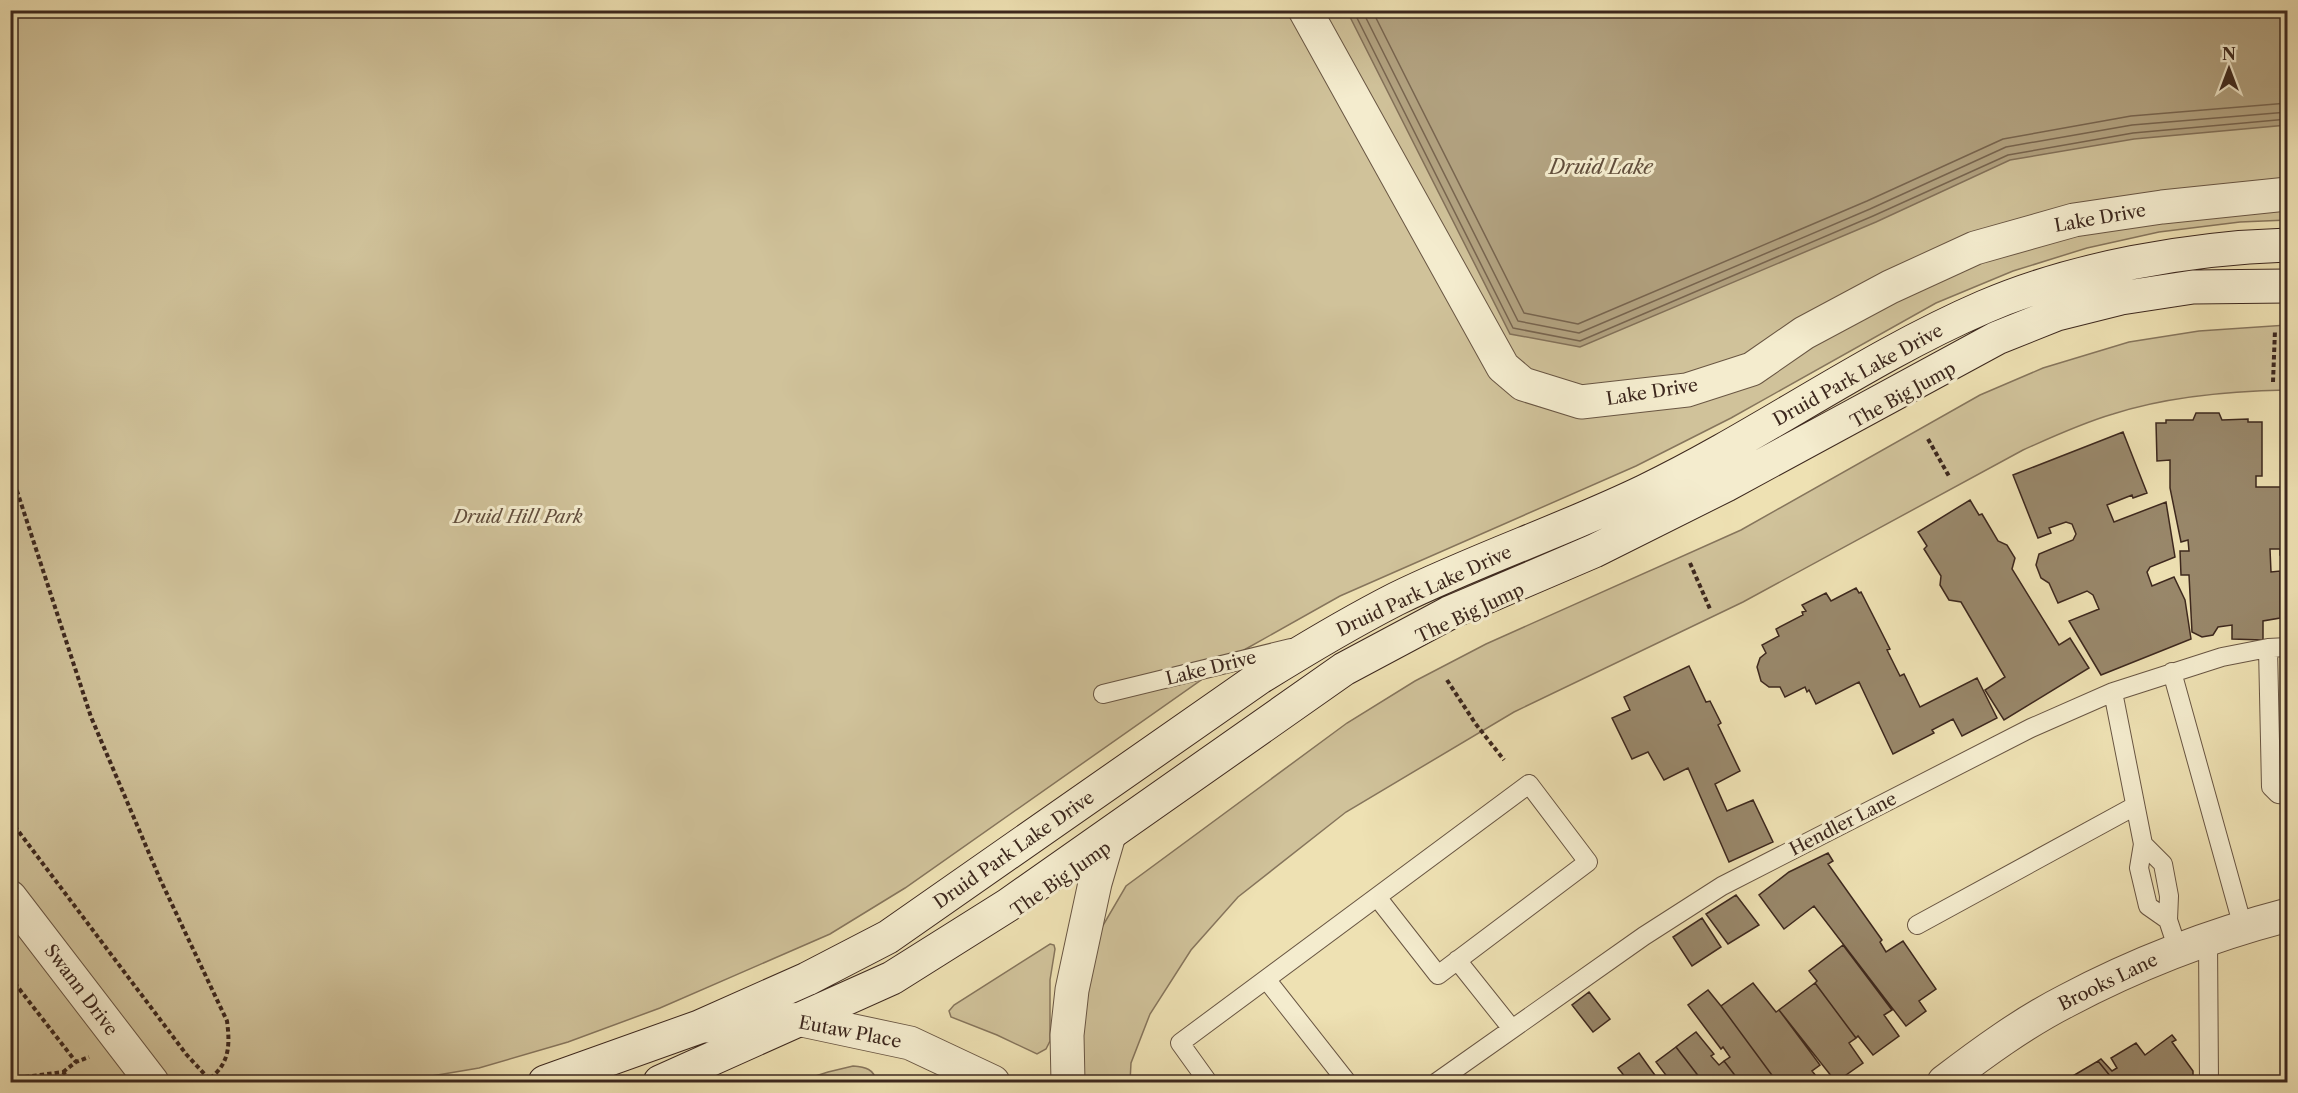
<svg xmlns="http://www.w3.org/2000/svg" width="2298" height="1093" viewBox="0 0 2298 1093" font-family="'Libre Caslon Text',serif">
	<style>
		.green { fill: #d0c29a; stroke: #86755c; stroke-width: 1.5 }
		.water { fill: #b2a280; stroke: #837159; stroke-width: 1.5 }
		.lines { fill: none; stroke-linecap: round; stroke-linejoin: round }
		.shore { stroke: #78654f; stroke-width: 1.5 }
		.building { fill: #99886b; stroke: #3d281e; stroke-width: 1.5 }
		.lane-casing { stroke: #695643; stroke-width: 20 }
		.street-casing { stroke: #695643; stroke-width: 35 }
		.secondary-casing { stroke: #3d281e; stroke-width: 35 }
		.path { stroke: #3d281e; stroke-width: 4; stroke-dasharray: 4.5 3; stroke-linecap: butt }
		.lane { stroke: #f4ecce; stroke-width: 18 }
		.street { stroke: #f4ecce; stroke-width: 33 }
		.secondary { stroke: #f4ecce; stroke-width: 33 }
		.labels { text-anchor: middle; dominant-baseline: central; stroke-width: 6; stroke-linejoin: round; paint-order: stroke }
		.street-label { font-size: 18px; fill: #3d281e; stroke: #f4ecce }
		.park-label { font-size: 18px; font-style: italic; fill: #624e3d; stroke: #f4ecce }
		.water-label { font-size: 20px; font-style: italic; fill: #604d3b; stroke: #f4ecce }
	</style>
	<rect width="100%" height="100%" fill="#eee1b3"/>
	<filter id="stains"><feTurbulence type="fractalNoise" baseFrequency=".00333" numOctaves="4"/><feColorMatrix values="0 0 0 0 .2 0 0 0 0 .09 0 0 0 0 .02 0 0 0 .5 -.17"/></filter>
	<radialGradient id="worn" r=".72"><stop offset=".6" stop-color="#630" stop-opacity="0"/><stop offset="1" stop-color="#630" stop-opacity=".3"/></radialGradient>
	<!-- green -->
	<path class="green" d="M10,11h2277v209l-47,2 -81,10 -72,16 -74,23 -77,32 -205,115 -95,48 -296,130 -96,54 -339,238 -75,46 -170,74 -92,34 -89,26 -77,13 -391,1z
		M2287,325v65c-57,1 -118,6 -174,24 -31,9 -61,23 -90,36l-280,152 -229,110 -168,100 -108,85 -47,53 -41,64 -19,49 -1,19h-46l-4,-24 5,-69 17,-62 24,-41 221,-163 68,-42 71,-37 255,-114 239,-135 63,-27 86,-26 70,-11z
		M1050,944l4,1 1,4 -5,31v61l-4,8 -9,5 -40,-19 -46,-18 -2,-6 5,-6z
		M853,1066c12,1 22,3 23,16h-79l31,-10z"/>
	<!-- water -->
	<path class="water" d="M1347,11h940v114l-153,14 -124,21 -134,62 -296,125 -70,-13z"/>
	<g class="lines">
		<!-- shore -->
		<path class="shore" d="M1353,10l160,318 67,13 293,-125 135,-61 125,-22 155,-14
			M1362,10l156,311 61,12 291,-124 136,-62 126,-22 156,-13
			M1372,10l152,303 54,11 289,-123 136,-62 128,-23 157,-13"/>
	</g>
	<!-- building -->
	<path class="building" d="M2196,413h23l3,7 26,-1v3h14v54h-6v11h32v68h-8v-6h-10l1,23 9,-1v47l-17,3v19l-31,-1v-14l-14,2 -5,8 -11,2 -10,-5 -3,-57h-8l-1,-24h9l-1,-11 -7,2 -11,-54v-28l-13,1 -1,-38h10v-3h27z
		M2123,432l24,61 -14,5 -1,-3 -25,10 7,17 52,-20 9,55 -25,10 -3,5 5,14 22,-9 11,23 6,39 -90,36 -32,-54 30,-12 -6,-14 -6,-4 -29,12 -9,-20 -8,-5 -5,-13 3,-11 34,-14 3,-6 -4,-10 -6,-2 -17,6 2,5 -13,5 -25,-63z
		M1970,500l9,15 3,-1 16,27 9,4 8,13 -3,11 47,76 11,-7 19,30 -85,52 -19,-30 20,-13 -44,-75 -12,-2 -9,-15 1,-9 -17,-27 3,-3 -9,-14z
		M1856,588l3,5 2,-1 29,57 -3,1 13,26 4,-2 16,33 57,-29 20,40 -35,18 -9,-17 -21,11 2,3 -41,21 -34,-72 -43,22 -7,-14 -2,2 -2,-5 -20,10 -5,-10h-11l-8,-6 -4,-14 3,-9 6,-5 -4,-8 17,-9 -3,-7 27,-14 -1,-3 4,-1 -4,-6 24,-12 5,8z
		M1689,666l17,36 4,-1 11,22 -3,2 22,46 -25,13 12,27 26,-11 20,42 -44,20 -41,-94 -24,12 -16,-28 -16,7 -20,-41 18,-8 -6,-13z
		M1828,853l5,8 -5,3 54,76 -2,2 6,10 17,-11 33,48 -17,12 7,10 -20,15 -92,-120 -30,23 -25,-34 30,-23z
		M1736,895l23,30 -31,19 -22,-30z
		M1702,918l19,29 -29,19 -19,-29z
		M1843,945l49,65 -8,5 15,21 -26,19 -15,-19 -2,2 -41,-55 2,-2 -8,-10z
		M1753,983l23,29 3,-2 41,55 -8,6 9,11h-44l-56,-76z
		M1815,983l41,55 -7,5 14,20 -27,19 -57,-72z
		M1708,990l13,16 56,76h-37l-16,-21 6,-4 -7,-10 -2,2 -33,-44z
		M1589,992l21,27 -17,13 -21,-27z
		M1696,1032l18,22 -3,2 8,9 5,-4 16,21h-37l-27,-35z
		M2172,1035l4,5 -4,2 21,29v9l-4,2h-74l-17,-21 3,-2 11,12 5,-3 -6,-10 25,-15 9,12z
		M1676,1047l27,35h-32l-15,-20z
		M1639,1053l10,14 11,15h-31l-11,-14z
		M2098,1061l17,21h-40l-4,-5z"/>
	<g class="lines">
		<!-- lane casing -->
		<g class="lane-casing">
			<path id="lane" d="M2268,648l3,139 7,7 10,1
				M2172,672l71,255
				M2113,692l30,152 -4,24 9,38 20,14
				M1103,694l188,-46
				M2143,844l20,20 6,32 -1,24 10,30
				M1917,925l218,-119
				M2208,939l1,143
				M1457,960l55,69
				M1266,979l81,103
				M1208,1082l-28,-39c116,-86 232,-173 349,-259l59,78 -150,113 -61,-78
				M1437,1082l207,-146 78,-50 309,-158 82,-36 109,-35 46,-9 20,-1"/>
		</g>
		<!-- street casing -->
		<g class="street-casing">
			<path id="street" d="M1305,10l198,357 20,17 58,18 106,-12 65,-21 52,-36 86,-46 85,-39 99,-28 88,-13 126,-13
				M10,897l142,185
				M707,1026l69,-7 26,1 108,23 83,39
				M1068,1082l-1,-47 5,-45 23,-107 14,-48
				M1944,1082c38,-29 79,-59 122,-81 70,-37 145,-66 222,-86"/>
		</g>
		<!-- secondary casing -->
		<g class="secondary-casing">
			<path id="secondary" d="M545,1082l154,-55 108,-48 81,-42 371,-259c45,-28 90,-55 137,-79 82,-40 168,-69 249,-108 116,-56 221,-133 339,-184 91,-39 205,-59 304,-62
				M660,1082l232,-104 116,-73 336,-236 105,-56 145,-62 132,-66 271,-147 60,-24 64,-16 72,-11 95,-1"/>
		</g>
		<!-- path -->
		<path class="path" d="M2273,382l2,-52
			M1928,439l22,39
			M10,495l7,-4 74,226 69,162 67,142c3,23 3,43 -18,58
			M1690,563l20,46
			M1447,680l28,43 29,37
			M10,820l176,234 23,25 14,3h48
			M10,977l66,85
			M63,1072l13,-10 13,-5
			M10,1079l53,-7 9,10"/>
		<!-- lane -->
		<use href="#lane" class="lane"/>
		<!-- street -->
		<use href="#street" class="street"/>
		<!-- secondary -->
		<use href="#secondary" class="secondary"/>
	</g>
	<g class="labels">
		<!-- street labels -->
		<g class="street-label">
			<text transform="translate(2100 218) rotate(-10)">Lake Drive</text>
			<text transform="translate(1858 375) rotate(-29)">Druid Park Lake Drive</text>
			<text transform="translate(1652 392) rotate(-9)">Lake Drive</text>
			<text transform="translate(1903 395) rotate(-29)">The Big Jump</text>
			<text transform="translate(1424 591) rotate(-25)">Druid Park Lake Drive</text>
			<text transform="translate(1470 613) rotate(-25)">The Big Jump</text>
			<text transform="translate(1211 668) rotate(-14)">Lake Drive</text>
			<text transform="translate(1843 824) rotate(-27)">Hendler Lane</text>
			<text transform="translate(1014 850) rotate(-35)">Druid Park Lake Drive</text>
			<text transform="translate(1061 879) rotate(-35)">The Big Jump</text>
			<text transform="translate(2108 982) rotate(-26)">Brooks Lane</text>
			<text transform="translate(81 990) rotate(53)">Swann Drive</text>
			<text transform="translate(850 1032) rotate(11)">Eutaw Place</text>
		</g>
		<!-- park labels -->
		<g class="park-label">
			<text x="518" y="517">Druid Hill Park</text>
		</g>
		<!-- water labels -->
		<g class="water-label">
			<text x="1601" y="167">Druid Lake</text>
		</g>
	</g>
	<!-- margin -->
	<rect width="2298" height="1093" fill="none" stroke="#eee1b3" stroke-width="36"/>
	<rect x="12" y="12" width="2274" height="1069" fill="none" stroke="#3d281e" stroke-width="3"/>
	<rect x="18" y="18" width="2262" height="1057" fill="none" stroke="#3d281e" stroke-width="1.5"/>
	<!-- north arrow -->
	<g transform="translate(2229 69)" stroke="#f4ecce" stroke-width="4.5" paint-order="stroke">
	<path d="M0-4.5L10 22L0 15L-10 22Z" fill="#3d281e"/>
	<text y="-9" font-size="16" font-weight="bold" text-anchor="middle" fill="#3d281e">N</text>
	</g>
	<rect width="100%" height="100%" filter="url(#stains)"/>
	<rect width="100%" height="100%" fill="url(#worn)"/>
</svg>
